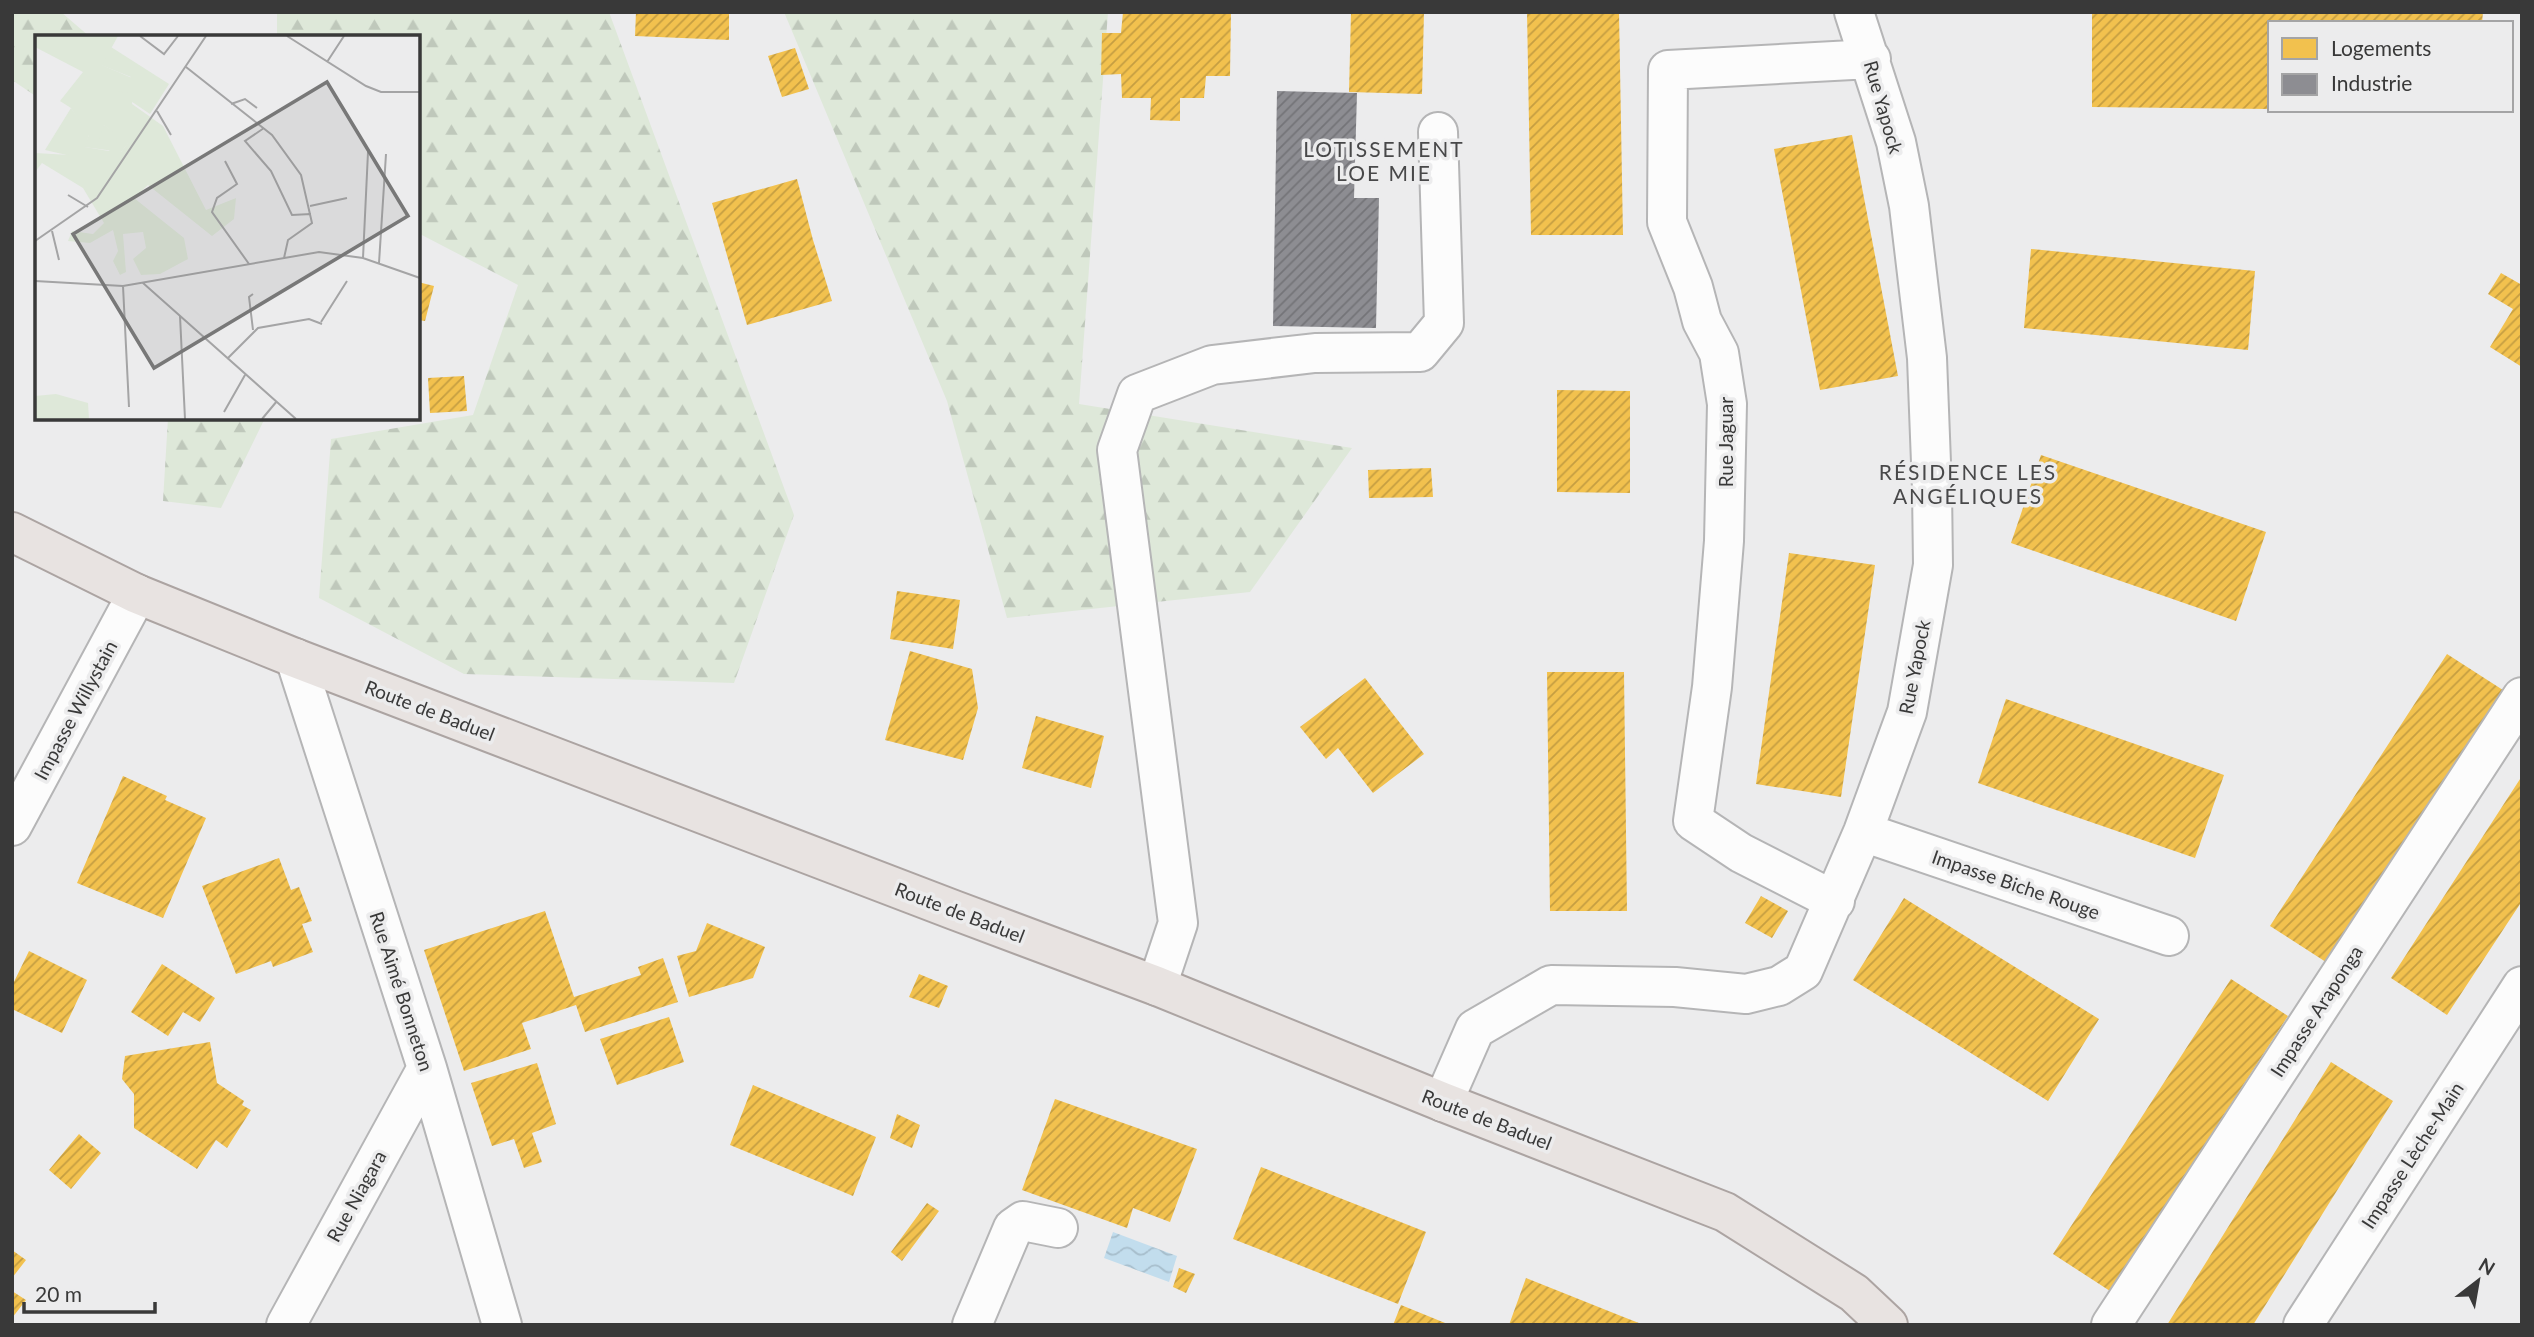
<svg xmlns="http://www.w3.org/2000/svg" width="2534" height="1337" viewBox="0 0 2534 1337" font-family="Lato,sans-serif">
	<style>
		.forest { fill: url(#forest-firs) }
		.water { fill: url(#water-waves) }
		.homes { fill: url(#homes-hatch) }
		.industry { fill: url(#industry-hatch) }
		.lines { fill: none; stroke-linecap: round; stroke-linejoin: round }
		.minor-casing { stroke: #b5b5b6; stroke-width: 42 }
		.major-casing { stroke: #aca4a2; stroke-width: 42 }
		.minor { stroke: #fcfcfc; stroke-width: 38 }
		.major { stroke: #e8e3e1; stroke-width: 38 }
		.labels { text-anchor: middle; dominant-baseline: central; stroke-width: 7; stroke-linejoin: round; paint-order: stroke }
		.street-label { font-size: 19px; fill: #393939; stroke: #ececed }
		.neighbourhood-label { font-size: 21px; letter-spacing: 2px; fill: #484849; stroke: #ececed }
		.inset-road { fill: none; stroke: #a4a4a5; stroke-width: 2 }
		.view { fill: #787878; fill-opacity: 0.15; stroke: #787878; stroke-width: 3.5 }
		.inset-edge { fill: none; stroke: #393939; stroke-width: 3.5 }
	</style>
	<defs>
		<pattern id="forest-firs" width="22" height="20" patternUnits="userSpaceOnUse" patternTransform="scale(1.75)"><rect width="22" height="20" fill="#dee8d9"/><path d="M5 1l3.5 6h-7zM16 11l3.5 6h-7z" fill="#bfc8bb"/></pattern>
		<pattern id="water-waves" width="16" height="10" patternUnits="userSpaceOnUse" patternTransform="scale(1.75)"><rect width="16" height="10" fill="#c2dded"/><path d="M0 5q4-4 8 0t8 0" fill="none" stroke="#a7becc"/></pattern>
		<pattern id="homes-hatch" width="6" height="6" patternUnits="userSpaceOnUse" patternTransform="scale(1.75)"><rect width="6" height="6" fill="#f2c14e"/><path d="M-1 1l2-2M0 6l6-6M5 7l2-2" fill="none" stroke="#c59e42"/></pattern>
		<pattern id="industry-hatch" width="6" height="6" patternUnits="userSpaceOnUse" patternTransform="scale(1.75)"><rect width="6" height="6" fill="#8d8d92"/><path d="M-1 1l2-2M0 6l6-6M5 7l2-2" fill="none" stroke="#747478"/></pattern>
	</defs>
	<rect width="100%" height="100%" fill="#ececed"/>
	<!-- forest -->
	<path class="forest" d="M12,12h49l29,25h-53v60l-25,-17z
		M277,12h332l185,503 -60,168 -270,-9 -145,-76 12,-159 142,-24 45,-130 -100,-52v-196h-141z
		M784,12h324l-29,392 273,44 -102,144 -243,26 -60,-217z
		M168,418h97l-44,90 -58,-7z"/>
	<!-- water -->
	<path class="water" d="M1113,1232l64,24 -8,26 -65,-24z"/>
	<!-- homes -->
	<path class="homes" d="M636,12h93v28l-94,-4z
		M1123,12h108l-1,64h-24l-2,22h-24v23l-30,-1 1,-22h-29l-1,-24 -20,1 1,-42h19z
		M1351,12h73l-2,82 -73,-2z
		M1527,12h92l4,223h-92z
		M2092,12h391l-1,11h-212v86l-178,-2z
		M795,48l14,41 -27,8 -14,-41z
		M1852,135l46,241 -78,14 -46,-241z
		M797,179l16,61 19,61 -85,24 -35,-122z
		M2031,249l224,22 -7,79 -224,-22z
		M2501,273l21,12v82l-32,-20 23,-38 -25,-15z
		M418,282l16,4 -9,35 -7,-1z
		M464,376l3,35 -37,2 -2,-35z
		M1557,390l73,1v102l-73,-1z
		M2041,455l225,77 -30,89 -225,-78z
		M1431,468l2,29 -64,1 -1,-28z
		M1789,553l86,12 -34,232 -85,-13z
		M897,591l63,9 -7,49 -63,-10z
		M910,651l62,18 6,39 -15,52 -78,-20z
		M2447,654l59,38 -177,272 -59,-38z
		M1547,672h77l3,239h-77z
		M1365,678l59,76 -51,39 -35,-45 -12,11 -26,-32z
		M2006,699l218,76 -29,83 -217,-75z
		M1036,716l68,20 -13,52 -69,-20z
		M123,776l44,20 -2,4 41,18 -43,100 -86,-35z
		M2522,776v125l-75,114 -56,-37z
		M279,858l12,32 8,-3 13,34 -10,3 11,28 -40,15 -2,-6 -35,13 -34,-88z
		M1761,896l27,15 -16,27 -27,-15z
		M1904,898l195,121 -51,82 -195,-121z
		M545,911l29,86 67,-22 -3,-8 25,-9 15,44 -93,30 -9,-27 -54,18 9,26 -67,22 -40,-121z
		M707,923l58,24 -12,31 -64,19 -12,-41 19,-5z
		M29,951l58,29 -25,53 -50,-24v-23z
		M162,964l53,34 -15,24 -17,-10 -15,24 -37,-24z
		M919,974l29,12 -9,22 -30,-11z
		M2231,979l57,37 -178,275 -57,-37z
		M669,1017l15,45 -67,23 -17,-46z
		M210,1042l7,41 27,18 -2,4 9,5 -24,38 -11,-8 -19,29 -63,-41v-34l-12,-15 3,-23z
		M2331,1062l62,39 -140,224h-86z
		M537,1063l19,61 -24,9 10,29 -18,6 -10,-29 -22,7 -21,-63z
		M753,1085l123,52 -23,59 -123,-51z
		M1055,1099l142,50 -27,73 -37,-14 -6,20 -105,-38z
		M897,1114l23,11 -8,23 -22,-10z
		M79,1134l22,19 -30,36 -22,-19z
		M1261,1167l165,65 -28,72 -165,-65z
		M927,1203l12,8 -37,50 -11,-9z
		M12,1250l14,10 -14,18z
		M1179,1268l16,6 -9,19 -13,-6z
		M1526,1278l95,38 23,9h-135z
		M12,1291l14,9 -14,18z
		M1401,1305l49,20h-57z"/>
	<!-- industry -->
	<path class="industry" d="M1277,91l80,2 -3,105h25l-3,130 -103,-2z"/>
	<g class="lines">
		<!-- minor casing -->
		<g class="minor-casing">
			<path id="minor" d="M295,658l132,410 75,257
				M12,826l125,-232
				M1863,832l306,104
				M1835,901l-94,-48 -48,-32 19,-134 12,-146 3,-137 -8,-51 -17,-32 -9,-34 -26,-65 1,-152 203,-11
				M1157,986l21,-63 -61,-473 20,-56 75,-29 103,-12 105,-1 24,-29 -6,-191
				M1443,1102l32,-73 76,-44 124,2 71,7 33,-8 24,-15 60,-139 44,-120 26,-147 -1,-76 -5,-131 -18,-152 -13,-64 -42,-130
				M286,1325l141,-257
				M972,1325l41,-97 10,-7 35,7
				M2111,1325l411,-628
				M2303,1325l219,-339"/>
		</g>
		<!-- major casing -->
		<g class="major-casing">
			<path id="major" d="M12,532l125,62 158,64 659,252 203,76 286,116 282,110 129,81 34,32"/>
		</g>
		<!-- minor -->
		<use href="#minor" class="minor"/>
		<!-- major -->
		<use href="#major" class="major"/>
	</g>
	<g class="labels">
		<!-- street labels -->
		<g class="street-label">
			<text transform="translate(1884 107) rotate(74)">Rue Yapock</text>
			<text transform="translate(1725 442) rotate(-90)">Rue Jaguar</text>
			<text transform="translate(1914 667) rotate(-79)">Rue Yapock</text>
			<text transform="translate(75 710) rotate(-62)">Impasse Willystain</text>
			<text transform="translate(430 710) rotate(21)">Route de Baduel</text>
			<text transform="translate(2016 884) rotate(19)">Impasse Biche Rouge</text>
			<text transform="translate(960 912) rotate(21)">Route de Baduel</text>
			<text transform="translate(402 991) rotate(72)">Rue Aimé Bonneton</text>
			<text transform="translate(2316 1011) rotate(-57)">Impasse Araponga</text>
			<text transform="translate(1487 1119) rotate(21)">Route de Baduel</text>
			<text transform="translate(2412 1155) rotate(-57)">Impasse Lèche-Main</text>
			<text transform="translate(356 1196) rotate(-61)">Rue Niagara</text>
		</g>
		<!-- neighbourhood labels -->
		<g class="neighbourhood-label">
			<text x="1384" y="148">LOTISSEMENT<tspan x="1384" dy="24">LOE MIE</tspan></text>
			<text x="1968" y="471">RÉSIDENCE LES<tspan x="1968" dy="24">ANGÉLIQUES</tspan></text>
		</g>
	</g>
	<!-- overview -->
	<g transform="translate(35 35)">
		<rect width="385" height="385" fill="#ececed"/>
		<path d="M76,12l58,37 -19,30 -34,-23 15,-14 -30,-12zM36,73l12,17 -12,31 -26,-6zM69,90l25,17 -8,10 -37,-5 5,-12zM21,359l32,9 1,16h-54v-23z" fill="#dee8d9"/>
		<path d="M0,1h83l-16,29 30,13 -15,13 16,3 -1,10 31,22 43,84 30,-12 -2,21 -22,17 -64,-51 -14,13 50,40 4,21 -28,15 -19,1 -8,-16 13,-11 -3,-16 -20,2 3,38 -6,3 -7,-14 5,-10 -5,-21 -23,13 -22,-2 4,-10 21,3 11,-11 -21,-35 -41,-25 -7,9v-19l35,2v-18l12,-12 -11,-17 -11,-7 23,-29 -48,-25zM69,90l13,10 -1,8h12l-7,9 -9,-5 -3,4 -24,-4 4,-12 10,4z" fill="#dee8d9" fill-rule="evenodd"/>
		<path class="inset-road" d="M105,1l24,18 14,-18M252,1l79,50 15,6h39M292,27l17,-26M151,32l86,68 29,40 11,48 -24,17 -4,18M196,69l14,-5 12,9M122,76l14,24M229,93l-19,13 26,30 21,44 19,-1M190,126l12,23 -20,14 -5,14 37,52M33,160l20,12M275,171l37,-8M17,196l7,29M0,206l62,-43 109,-162M328,223l5,-106M344,228l7,-109M0,246l88,5 196,-34 44,6 57,20M108,248l153,136M88,251l6,121M218,259l-4,3 4,33M145,281l5,103M286,287l26,-41M192,324l31,-31 51,-9 13,5M189,377l21,-37M227,384l15,-18"/>
		<path class="view" d="M292,47l81,134 -254,152 -81,-134z"/>
		<rect width="385" height="385" class="inset-edge"/>
	</g>
	<!-- border -->
	<rect width="2534" height="1337" fill="none" stroke="#393939" stroke-width="28"/>
	<!-- legend -->
	<rect x="2268" y="21" width="245" height="91" fill="#ececed" stroke="#a4a4a5" stroke-width="2"/>
	<rect x="2282" y="38" width="35" height="21" fill="#f2c14e" stroke="#a4a4a5" stroke-width="2"/>
	<text x="2331" y="56" font-size="21" fill="#393939">Logements</text>
	<rect x="2282" y="74" width="35" height="21" fill="#8d8d92" stroke="#a4a4a5" stroke-width="2"/>
	<text x="2331" y="91" font-size="21" fill="#393939">Industrie</text>
	<!-- north arrow -->
	<g transform="translate(2478 1281) rotate(31)" stroke="#ececed" stroke-width="5" paint-order="stroke">
	<path d="M0-5L12 26L0 18L-12 26Z" fill="#393939"/>
	<text y="-10" font-size="19" font-weight="bold" text-anchor="middle" fill="#393939">N</text>
	</g>
	<!-- scale -->
	<path d="M24 1302v10h131v-10" fill="none" stroke="#393939" stroke-width="3.5"/>
	<text x="35" y="1302" font-size="21" fill="#393939" stroke="#ececed" stroke-width="5" paint-order="stroke">20 m</text>
</svg>
